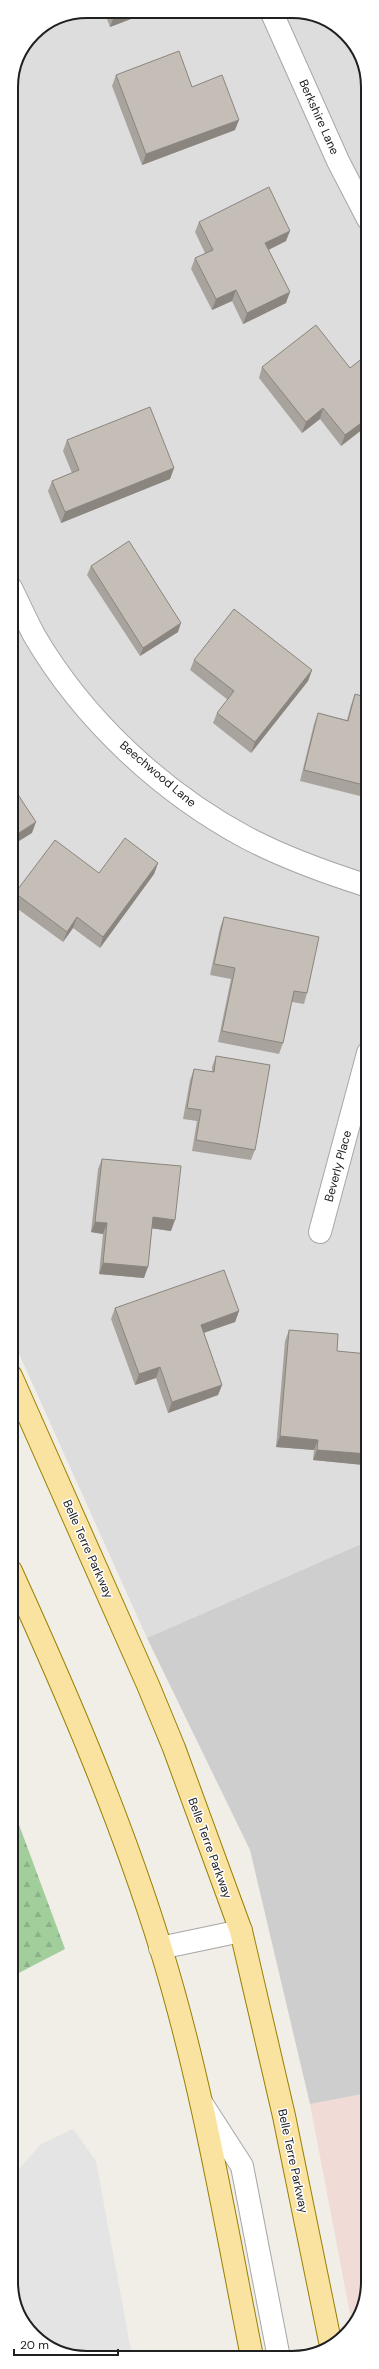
<svg xmlns="http://www.w3.org/2000/svg" width="379" height="2369" viewBox="0 0 379 2369" font-family="'DM Sans',sans-serif">
	<style>
		.residential { fill: #dedddd }
		.commercial { fill: #f0dbd6 }
		.religious { fill: #cecece }
		.forest { fill: url(#forest-firs) }
		.parking { fill: #e4e4e4 }
		.lines { fill: none; stroke-linecap: round; stroke-linejoin: round }
		.minor-casing { stroke: #a7a7a7; stroke-width: 24 }
		.major-casing { stroke: #988003; stroke-width: 24 }
		.minor { stroke: #fff; stroke-width: 22 }
		.major { stroke: #fae2a1; stroke-width: 22 }
		.wall { fill: #a9a39d }
		.shaded-wall { fill: #8a857f }
		.building { fill: #c5beb6; stroke: #8a857f }
		.labels { text-anchor: middle; dominant-baseline: central; stroke-width: 3; stroke-linejoin: round; paint-order: stroke }
		.street-label { font-size: 12px; fill: #202020; stroke: #fff }
		.rim { fill: none; stroke: #202020; stroke-width: 2 }
	</style>
	<defs>
		<pattern id="forest-firs" width="22" height="20" patternUnits="userSpaceOnUse"><rect width="22" height="20" fill="#a2ce9c"/><path d="M5 1l3.5 6h-7zM16 11l3.5 6h-7z" fill="#8bb186"/></pattern>
	</defs>
	<rect width="100%" height="100%" fill="#f0eee6"/>
	<!-- residential -->
	<path class="residential" d="M87,11l225,3 37,23 19,44v1460l-221,97 -136,-302v-1254l22,-49 25,-16z"/>
	<!-- commercial -->
	<path class="commercial" d="M368,2093v190l-16,41 -42,-220z"/>
	<!-- religious -->
	<path class="religious" d="M368,1541v552l-58,11 -60,-254 -103,-212z"/>
	<!-- forest -->
	<path class="forest" d="M11,1787l7,35 47,127 -54,28z"/>
	<!-- parking -->
	<path class="parking" d="M73,2129l23,32 36,195 -65,-1 -37,-23 -16,-38 -3,-13v-103l30,-34z"/>
	<g class="lines">
		<!-- minor casing -->
		<g class="minor-casing">
			<path id="minor" d="M272,13l66,148 30,58
				M11,588c8,16 15,32 23,47 49,84 127,157 213,203 38,20 80,35 121,48
				M320,1232l48,-179
				M160,1948l81,-17
				M202,2104l40,62 37,192"/>
		</g>
		<!-- major casing -->
		<g class="major-casing">
			<path id="major" d="M11,1376l137,309 26,63 67,183 43,185 47,230
				M11,1571c56,123 110,248 150,378 41,133 64,272 91,408"/>
		</g>
		<!-- minor -->
		<use href="#minor" class="minor"/>
		<!-- major -->
		<use href="#major" class="major"/>
	</g>
	<!-- wall -->
	<path class="wall" d="M104,11l45,1 -39,15z
		M116,75l76,12 43,43 -93,35 -30,-79z
		M199,222l87,19 -17,9 17,53 -43,21 -11,-23 -20,9 -21,-41 4,-11 10,-5 -10,-21z
		M262,367l106,58 -27,21 -21,-27 -18,14 -43,-55z
		M67,440l107,28 -4,11 -109,44 -13,-32 4,-10 20,-8 -9,-22z
		M368,467v18l-6,-4 4,-11z
		M91,566l87,66 -38,24 -53,-81z
		M194,660l118,10 -4,11 -57,72 -38,-30 4,-10 11,-13 -38,-30z
		M355,694l13,4v100l-68,-17 14,-57 4,-11 29,7 4,-15z
		M158,863l-4,11 -54,74 -27,-20 -10,14 -52,-38 4,-11 84,-20z
		M224,917l83,76 -3,11 -12,-2 -9,41 -4,11 -61,-12 13,-63 -21,-4 10,-47z
		M216,1056l39,94 -4,10 -59,-9 5,-30 -14,-2 7,-39 4,-11 18,3v-5z
		M102,1159l69,72 -19,-3 -8,50 -45,-4 4,-40 -12,-2 7,-63z
		M115,1308l124,3 -4,11 -31,11 18,52 -4,10 -50,18 -12,-35 -21,7 -24,-66z
		M289,1330l48,21 27,114 -51,-5 1,-10 -38,-3 9,-106z"/>
	<!-- shaded-wall -->
	<path class="shaded-wall" d="M126,11l23,1 -39,15 4,-11z
		M239,120l-4,10 -93,35 4,-11z
		M290,231l-4,10 -25,12 4,-10z
		M236,290l-4,11 -20,9 4,-11z
		M290,292l-4,11 -43,21 4,-11z
		M323,408l-3,11 -18,14 4,-11z
		M368,418v7l-27,21 4,-11z
		M174,468l-4,11 -109,44 4,-11z
		M181,623l-3,9 -38,24 3,-8z
		M312,670l-4,11 -57,72 4,-11z
		M36,822l-4,11 -21,13v-8z
		M158,863l-4,11 -54,74 3,-11z
		M77,917l-4,11 -10,14 4,-10z
		M153,1217l22,3 -4,11 -22,-3z
		M95,1222l12,1 -4,11 -12,-2z
		M103,1263l45,4 -4,11 -45,-4z
		M239,1311l-4,11 -38,13 4,-10z
		M160,1367l-4,11 -21,7 4,-11z
		M222,1385l-4,10 -50,18 4,-11z
		M280,1436l38,4 -4,10 -38,-3z
		M317,1450l51,4v1l-4,10 -51,-5z"/>
	<!-- building -->
	<path class="building" d="M112,11h14l-12,5z
		M179,51l13,36 30,-12 17,45 -93,34 -30,-79z
		M269,187l21,44 -25,12 25,49 -43,21 -11,-23 -20,9 -21,-41 18,-8 -14,-28z
		M316,325l34,43 18,-14v64l-23,17 -22,-27 -17,14 -44,-55z
		M150,407l24,61 -109,44 -13,-31 27,-11 -12,-30z
		M368,467v5l-2,-2z
		M129,541l52,82 -38,25 -52,-82z
		M234,609l78,61 -57,72 -38,-29 17,-22 -40,-31z
		M355,694l13,4v88l-64,-16 14,-57 30,8z
		M11,784l25,38 -25,16z
		M125,838l33,25 -55,74 -26,-20 -10,15 -52,-39 40,-53 44,33z
		M224,917l95,20 -12,56 -13,-2 -11,52 -61,-12 13,-63 -21,-4z
		M216,1056l54,9 -15,85 -59,-10 5,-30 -14,-2 7,-39 20,3z
		M102,1159l79,7 -6,54 -22,-3 -5,50 -45,-4 4,-40 -12,-1z
		M224,1270l15,41 -38,14 21,60 -50,17 -12,-35 -21,7 -24,-66z
		M289,1330l49,4 -1,17 31,3v100l-51,-4 1,-10 -38,-4z"/>
	<g class="labels">
		<!-- street labels -->
		<g class="street-label">
			<text transform="translate(319 117) rotate(66)">Berkshire Lane</text>
			<text transform="translate(158 774) rotate(40)">Beechwood Lane</text>
			<text transform="translate(338 1166) rotate(-75)">Beverly Place</text>
			<text transform="translate(88 1549) rotate(66)">Belle Terre Parkway</text>
			<text transform="translate(210 1848) rotate(70)">Belle Terre Parkway</text>
			<text transform="translate(293 2161) rotate(78)">Belle Terre Parkway</text>
		</g>
	</g>
	<!-- crop -->
	<path d="M0 0H379V2369H0ZM87 18H292A69 69 0 0 1 361 87V2282A69 69 0 0 1 292 2351H87A69 69 0 0 1 18 2282V87A69 69 0 0 1 87 18Z" fill="#fff" fill-rule="evenodd"/>
	<path class="rim" d="M87 18H292A69 69 0 0 1 361 87V2282A69 69 0 0 1 292 2351H87A69 69 0 0 1 18 2282V87A69 69 0 0 1 87 18Z"/>
	<!-- scale -->
	<path d="M14 2349v6h104v-6" fill="none" stroke="#202020" stroke-width="2"/>
	<text x="20" y="2349" font-size="12" fill="#202020" stroke="#ffffff" stroke-width="3" paint-order="stroke">20 m</text>
</svg>
